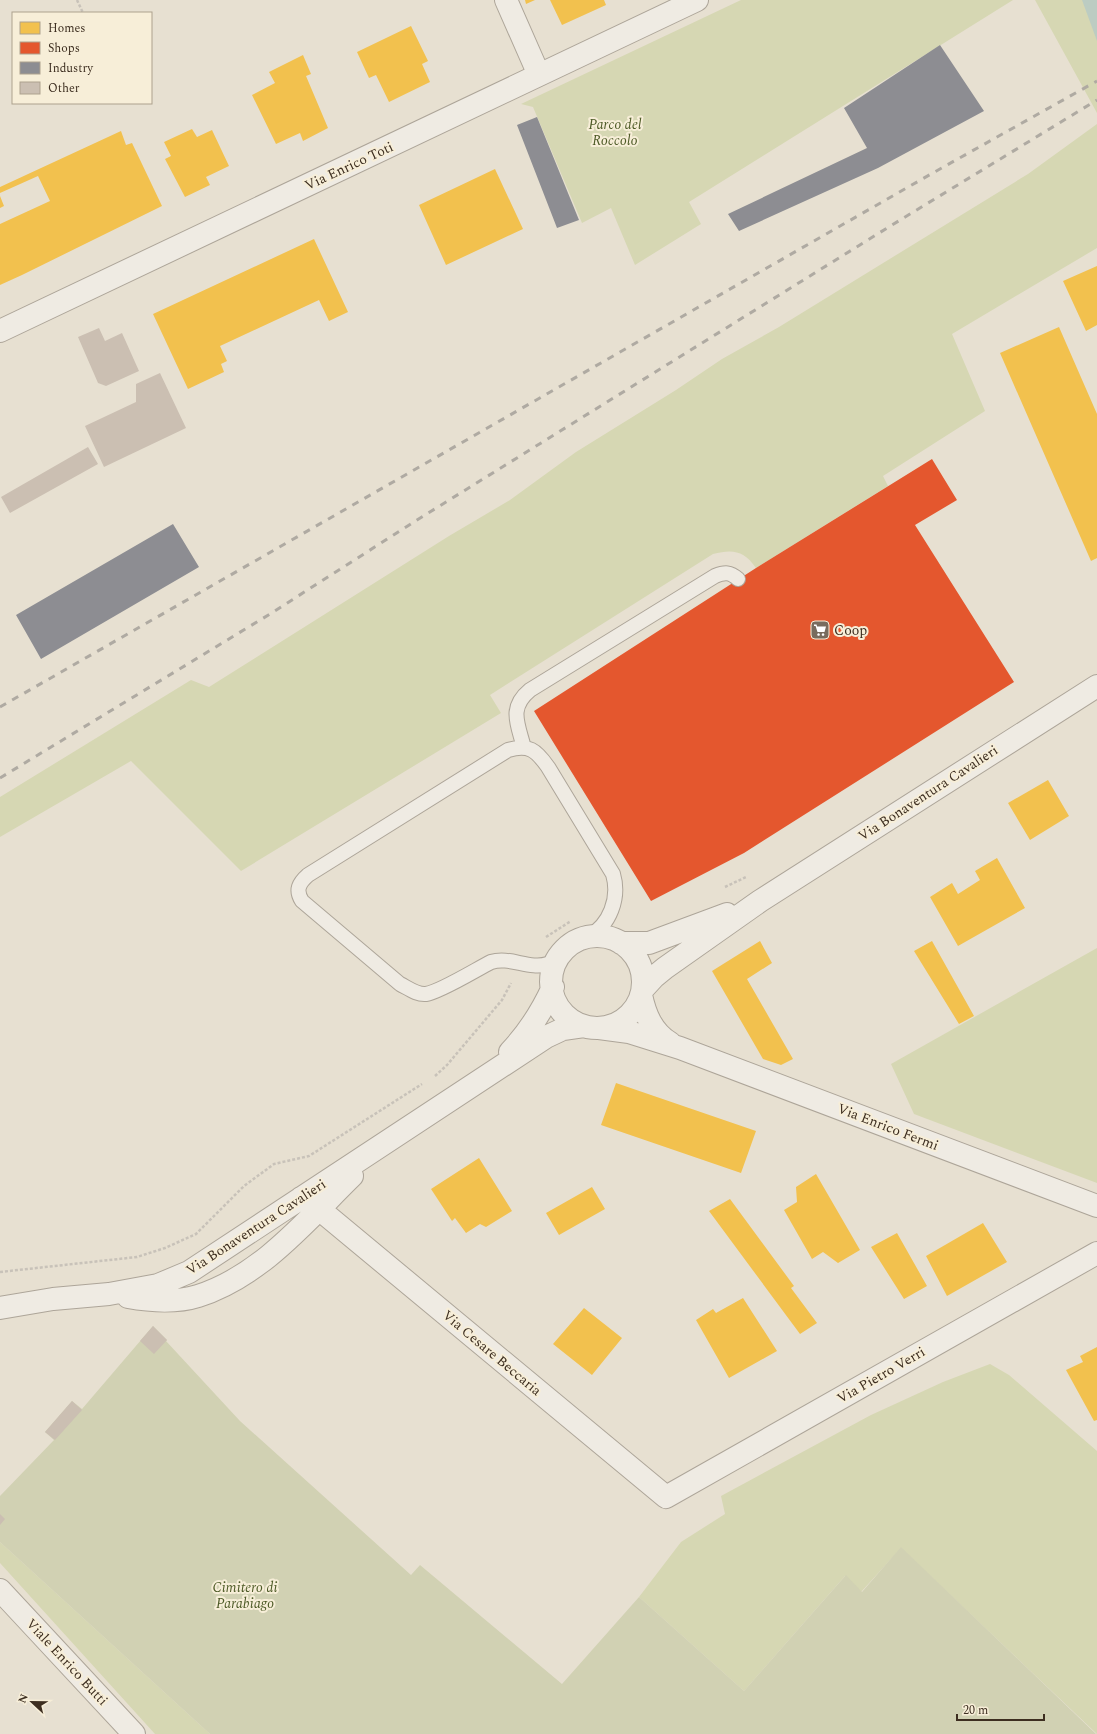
<svg xmlns="http://www.w3.org/2000/svg" width="1097" height="1734" viewBox="0 0 1097 1734" font-family="Spectral,serif">
	<style>
		.green { fill: #d6d7b3 }
		.cemetery { fill: #d1d1b3 }
		.water { fill: #bcccc2 }
		.homes { fill: #f2c14e }
		.shops { fill: #e4572e }
		.industry { fill: #8d8d92 }
		.building { fill: #cbbfb2 }
		.lines { fill: none; stroke-linecap: round; stroke-linejoin: round }
		.service-casing { stroke: #ada599; stroke-width: 16 }
		.minor-casing { stroke: #ada599; stroke-width: 24 }
		.tertiary-casing { stroke: #ada599; stroke-width: 24 }
		.path { stroke: #c8c2b9; stroke-width: 2.5; stroke-dasharray: 3 2; stroke-linecap: butt }
		.service { stroke: #efebe3; stroke-width: 14 }
		.minor { stroke: #efebe3; stroke-width: 22 }
		.tertiary { stroke: #efebe3; stroke-width: 22 }
		.rail { stroke: #afaaa2; stroke-width: 3; stroke-dasharray: 7 7; stroke-linecap: butt }
		.labels { text-anchor: middle; dominant-baseline: central; stroke-width: 4; stroke-linejoin: round; paint-order: stroke }
		.park-label { font-size: 14px; font-style: italic; fill: #4d5a26; stroke: #f7eed8 }
		.street-label { font-size: 14px; fill: #3d2e20; stroke: #f7eed8 }
		.poi-label { font-size: 14px; fill: #3d2e20; stroke: #f7eed8; text-anchor: start }
	</style>
	<rect width="100%" height="100%" fill="#e7e0d1"/>
	<!-- green -->
	<path class="green" d="M741,0h272l-324,202 12,22 -66,41 -24,-57 -29,15 -49,-116 -12,-3z
		M1035,0h62v113z
		M1097,124v124l-145,86 33,77 -102,65 5,10 -132,82c-12,-18 -24,-19 -43,-14l-223,141 11,18 -260,158 -110,-110 -131,76v-40l191,-117 18,7 240,-151 61,-36 66,-48 100,-62 46,-31 57,-32 249,-153z
		M1097,948v235l-183,-69 -23,-50z
		M990,1364l19,11 88,76v283l-196,-186 -40,44 -16,-16 -101,115 -105,-94 42,-55 44,-28 -4,-18 150,-81 72,-33z
		M0,1542l210,192h-55l-155,-171z"/>
	<!-- cemetery -->
	<path class="cemetery" d="M153,1326l14,14 -1,1 74,80 171,154 9,-10 142,119 77,-87 105,94 102,-116 16,17 39,-45 195,187h-886l-210,-192v-46l54,-56 -9,-8 27,-31 10,8z"/>
	<!-- water -->
	<path class="water" d="M1082,0h15v41z"/>
	<!-- homes -->
	<path class="homes" d="M525,0h10l-9,4z
		M550,0h54l2,5 -44,20z
		M411,26l17,35 -6,3 8,18 -41,20 -13,-27 -7,3 -12,-26z
		M303,55l8,19 -5,2 22,52 -25,13 -3,-8 -24,11 -24,-49 23,-12 -6,-11z
		M192,129l5,8 15,-7 17,36 -23,11 4,8 -25,12 -20,-38 6,-3 -7,-14z
		M121,131l5,14 6,-2 30,63 -140,69 -22,10v-61l50,-23 -12,-25 -38,17v-6z
		M495,169l28,60 -77,36 -27,-60z
		M0,196l4,10 -4,2z
		M314,239l34,73 -19,9 -10,-21 -99,46 7,15 -6,3 3,8 -36,17 -35,-75z
		M1097,266v59l-11,6 -23,-50z
		M1059,327l38,87v144l-6,3 -91,-208z
		M1048,780l21,36 -39,24 -22,-37z
		M997,858l28,50 -67,38 -28,-49 22,-14 6,11 22,-14 -5,-9z
		M760,941l12,22 -25,16 46,80 -12,6 -18,-6 -51,-88z
		M932,941l42,75 -15,8 -45,-73z
		M616,1083l140,48 -15,42 -140,-48z
		M479,1158l33,53 -26,16 -6,-3 -14,9 -11,-15 -3,3 -21,-32z
		M816,1174l44,76 -22,13 -15,-11 -11,7 -28,-49 13,-8 -1,-15z
		M592,1187l13,22 -46,26 -13,-22z
		M730,1199l64,87 -3,2 26,35 -17,11 -91,-123z
		M983,1223l24,39 -60,34 -21,-40z
		M897,1233l30,53 -23,13 -33,-52z
		M743,1298l34,53 -48,27 -33,-58 17,-11 3,4z
		M584,1308l38,30 -30,37 -39,-31z
		M1097,1347v73l-3,1 -28,-51 17,-8 -3,-6z"/>
	<!-- shops -->
	<path class="shops" d="M932,459l25,41 -42,25 99,157 -270,171 -93,48 -117,-190 222,-143z"/>
	<!-- industry -->
	<path class="industry" d="M940,45l44,66 -106,57 -139,63 -11,-17 139,-66 -23,-40z
		M537,117l42,103 -22,8 -40,-103z
		M173,524l26,43 -158,92 -25,-44z"/>
	<!-- building -->
	<path class="building" d="M99,328l6,13 17,-8 17,38 -33,15 -8,-3 -20,-46z
		M160,373l26,55 -82,39 -19,-41 51,-24v-18z
		M88,447l10,17 -88,49 -9,-16z
		M153,1326l14,14 -13,14 -14,-13z
		M72,1401l10,9 -27,30 -10,-8z
		M0,1514l5,5 -5,6z"/>
	<g class="lines">
		<!-- service casing -->
		<g class="service-casing">
			<path id="service" d="M524,748c-6,-24 -16,-40 6,-58l185,-114c10,-4 15,-4 23,3
				M559,957c-3,2 -7,5 -11,7 -19,6 -38,-8 -57,-2 -14,7 -51,30 -65,32 -9,1 -18,-6 -26,-10l-98,-83c-7,-11 -3,-18 6,-26l200,-125c21,-6 28,0 40,17l65,107c7,24 -3,51 -25,63"/>
		</g>
		<!-- minor casing -->
		<g class="minor-casing">
			<path id="minor" d="M506,0l33,75
				M0,331l697,-331
				M551 982a46 46 0 1 1 92 0a46 46 0 1 1-92 0Z
				M621,943h28l78,-29
				M643,989l11,-12 11,-9 95,-67 337,-215
				M641,995c4,19 11,37 29,48
				M599,1028l30,4 51,16 417,158
				M510,1052c19,-20 32,-41 43,-65
				M301,1198l18,11 347,288 431,-244
				M128,1297c22,4 48,6 70,-1 63,-20 108,-75 154,-120
				M0,1308l53,-9 56,-5 49,-9 31,-13 357,-235 17,-8 21,-3"/>
		</g>
		<!-- tertiary casing -->
		<g class="tertiary-casing">
			<path id="tertiary" d="M0,1590l134,144"/>
		</g>
		<!-- path -->
		<path class="path" d="M77,0l6,13
			M725,887l21,-10
			M546,937l25,-16
			M435,1076l12,-11 55,-65 9,-17
			M0,1272l137,-15 28,-9 31,-14 48,-48 30,-22 35,-8 113,-72"/>
		<!-- service -->
		<use href="#service" class="service"/>
		<!-- minor -->
		<use href="#minor" class="minor"/>
		<!-- tertiary -->
		<use href="#tertiary" class="tertiary"/>
		<!-- rail -->
		<path class="rail" d="M0,707l931,-533 166,-93
			M0,778l270,-164 147,-94 475,-295 205,-125"/>
	</g>
	<!-- icons -->
	<defs>
		<g id="supermarket-square" transform="scale(1)"><rect x="-9" y="-9" width="18" height="18" rx="4" fill="#786c5e" stroke="#f7eed8"/><path d="M-6-5.5h2.5l.6 2H6L4.5 2H-2.5L-4.4-4H-6ZM-1.5 3.2a1.3 1.3 0 1 0 .1 0ZM3 3.2a1.3 1.3 0 1 0 .1 0Z" fill="#fff"/></g>
	</defs>
	<g fill-rule="evenodd">
		<use href="#supermarket-square" x="820" y="630"/>
	</g>
	<g class="labels">
		<!-- park labels -->
		<g class="park-label">
			<text x="615" y="124">Parco del<tspan x="615" dy="16">Roccolo</tspan></text>
			<text x="245" y="1587">Cimitero di<tspan x="245" dy="16">Parabiago</tspan></text>
		</g>
		<!-- street labels -->
		<g class="street-label">
			<text transform="translate(349 166) rotate(-25)">Via Enrico Toti</text>
			<text transform="translate(928 793) rotate(-33)">Via Bonaventura Cavalieri</text>
			<text transform="translate(888 1127) rotate(21)">Via Enrico Fermi</text>
			<text transform="translate(256 1227) rotate(-33)">Via Bonaventura Cavalieri</text>
			<text transform="translate(492 1353) rotate(40)">Via Cesare Beccaria</text>
			<text transform="translate(881 1375) rotate(-30)">Via Pietro Verri</text>
			<text transform="translate(67 1662) rotate(47)">Viale Enrico Butti</text>
		</g>
		<!-- poi labels -->
		<g class="poi-label">
			<text x="834" y="630">Coop</text>
		</g>
	</g>
	<!-- legend -->
	<rect x="12" y="12" width="140" height="92" fill="#f7eed8" stroke="#ada18e"/>
	<rect x="20" y="22" width="20" height="12" fill="#f2c14e" stroke="#ada18e"/>
	<text x="48" y="32" font-size="12" fill="#3d2e20">Homes</text>
	<rect x="20" y="42" width="20" height="12" fill="#e4572e" stroke="#ada18e"/>
	<text x="48" y="52" font-size="12" fill="#3d2e20">Shops</text>
	<rect x="20" y="62" width="20" height="12" fill="#8d8d92" stroke="#ada18e"/>
	<text x="48" y="72" font-size="12" fill="#3d2e20">Industry</text>
	<rect x="20" y="82" width="20" height="12" fill="#cbbfb2" stroke="#ada18e"/>
	<text x="48" y="92" font-size="12" fill="#3d2e20">Other</text>
	<!-- north arrow -->
	<g transform="translate(32 1702) rotate(292)" stroke="#f7eed8" stroke-width="3" paint-order="stroke">
	<path d="M0-3L7 15L0 10L-7 15Z" fill="#3d2e20"/>
	<text y="-6" font-size="11" font-weight="bold" text-anchor="middle" fill="#3d2e20">N</text>
	</g>
	<!-- scale -->
	<path d="M957 1714v6h87v-6" fill="none" stroke="#3d2e20" stroke-width="2"/>
	<text x="963" y="1714" font-size="12" fill="#3d2e20" stroke="#f7eed8" stroke-width="3" paint-order="stroke">20 m</text>
</svg>
